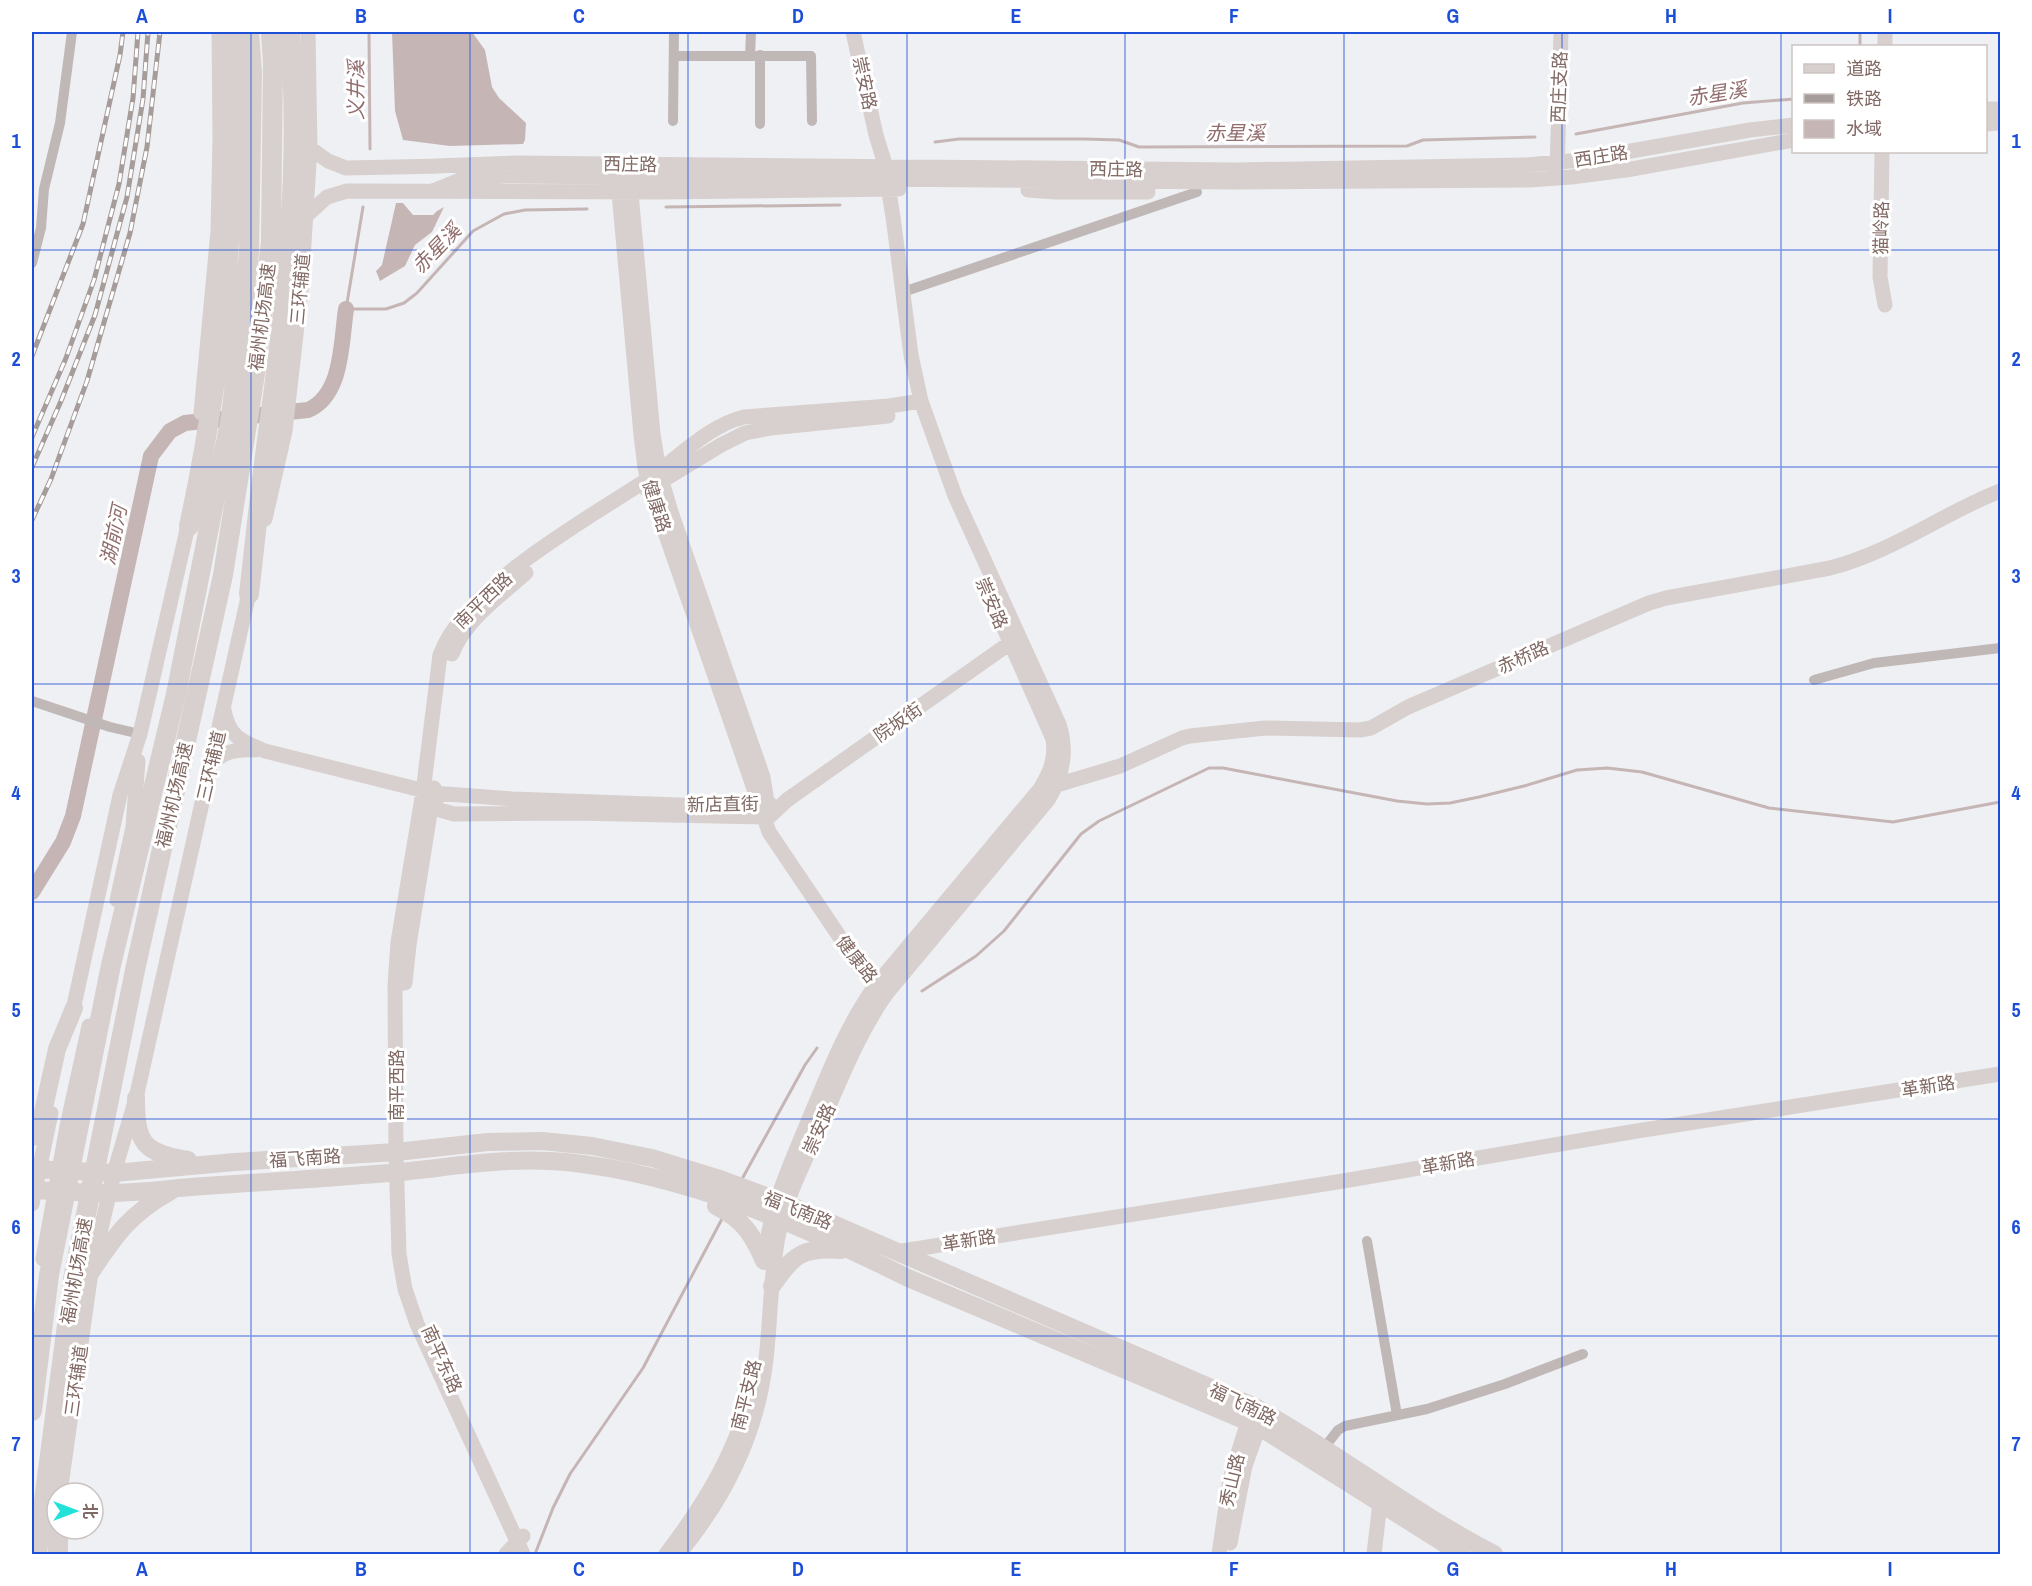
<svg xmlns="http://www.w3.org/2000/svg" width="2032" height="1586" viewBox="0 0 2032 1586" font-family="'Archivo Narrow','Noto Sans SC',sans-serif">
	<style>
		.water { fill: #c6b5b5 }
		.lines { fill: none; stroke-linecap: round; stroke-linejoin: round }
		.stream { stroke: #c6b5b5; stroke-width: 3 }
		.river { stroke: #c6b5b5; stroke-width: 16 }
		.street { stroke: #c0b8b7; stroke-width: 10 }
		.secondary { stroke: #d7d0ce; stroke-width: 15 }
		.primary { stroke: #d7d0ce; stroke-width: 18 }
		.highway { stroke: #d7d0ce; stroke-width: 20 }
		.rail-casing { stroke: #a69c99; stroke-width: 5 }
		.rail { stroke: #fff; stroke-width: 3; stroke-dasharray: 9; stroke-linecap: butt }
		.grid { fill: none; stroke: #1d4ed8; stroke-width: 1.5; stroke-opacity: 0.55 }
		.labels { text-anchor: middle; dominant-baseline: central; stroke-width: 6; stroke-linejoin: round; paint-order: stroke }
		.street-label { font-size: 18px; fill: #806863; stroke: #fff }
		.water-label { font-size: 20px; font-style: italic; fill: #926d6d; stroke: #fff }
		.neatline { fill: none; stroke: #1d4ed8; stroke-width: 2 }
		.grid-label { font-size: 20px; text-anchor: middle; font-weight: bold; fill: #1d4ed8 }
	</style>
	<rect width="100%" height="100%" fill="#eff0f4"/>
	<!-- water -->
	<path class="water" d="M392,32h80l13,18 7,37 7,11 27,25 -1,17 -2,4 -73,2 -47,-6 -8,-29z
		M396,203h7l10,12h20l4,-4 7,-4 -12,25 -17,13 -10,21 -25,15 -4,-10 6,-6z"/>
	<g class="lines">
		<!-- stream -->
		<path class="stream" d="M369,32l1,117
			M1860,46v-14
			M1576,134l167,-31 51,-4
			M935,142l24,-3h125l35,1 20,7 268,-1 16,-6 112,-3
			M363,207l-17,102h40l18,-6 13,-10 56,-62 31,-17 21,-4 62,-1
			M666,207l174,-2
			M922,991l54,-35 28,-25 77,-97 18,-13 110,-53h14l174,33 30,3 23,-1 29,-6 45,-11 53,-16 30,-2 35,4 127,36 124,14 107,-20
			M742,1179l63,-114 12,-17
			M535,1554l18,-46 17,-34 73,-106 80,-151"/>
		<!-- river -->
		<path class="river" d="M32,892l31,-50 10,-26 78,-360 19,-25 15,-8 123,-13c35,-15 33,-68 38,-101"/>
		<!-- street -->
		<path class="street" d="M674,56h137l1,65
			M750,56l1,-24
			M673,121l1,-89
			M760,124v-69
			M32,263l9,-35 3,-39 16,-66 12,-91
			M903,292l294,-100
			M1814,680l60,-17 126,-15
			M32,701l78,26 30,7
			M1367,1241l30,174
			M1324,1448l14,-18 7,-4 82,-17 78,-25 78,-30"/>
		<!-- secondary -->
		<path class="secondary" d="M1885,46v-14
			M1986,109h14
			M1986,124l14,-1
			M310,148l18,13 18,7 98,-2
			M1882,152l-2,125 5,28
			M435,166l79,-3 721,7 292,-5 53,-5 170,-30 44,-5
			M1557,172l4,-140
			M618,182l23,253 4,33 5,21 119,343 91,135 22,23
			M630,182l23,252 6,37 12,41 92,265 6,37
			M1028,190l27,2h93
			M433,191l32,-13 42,-2 728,6 294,-2 42,-3 55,-7 168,-30
			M306,216l21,-19 20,-6 311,1 241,-3
			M201,413l17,-182 2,-93 -1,-106
			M647,490l74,-45 24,-12 26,-5 117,-12
			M265,519l20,-88 16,-140 9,-143 -2,-116
			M452,654c12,-33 48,-58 74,-81
			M224,710c5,27 17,31 41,41l168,42 79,6 222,8 36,-3
			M211,765c11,-14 27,-16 45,-15
			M1050,787l70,-21 62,-28 8,-2 75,-8 95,2 11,-2 37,-21 241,-104 17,-5 164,-30c62,-16 112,-54 170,-77
			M427,796l13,14 14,4 119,-1 196,4 18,-17 223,-157
			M117,900l16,-73 5,-66
			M405,983l4,-38 25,-157
			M71,1019l49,-224 20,-61 50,-217
			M32,1204l19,-91
			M896,1252l447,-71 294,-50 363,-57
			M43,1259l24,-133 22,-100
			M764,1262c5,-52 26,-97 46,-145 19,-46 37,-92 66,-132l164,-196c10,-16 16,-30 13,-50l-63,-142
			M60,1493l31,-221 23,-99 22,-75 115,-514
			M54,1540l3,-26
			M1230,1543l15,-77 17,-48
			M506,1554l17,-18
			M523,1554l-106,-230 -12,-35 -6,-35 -3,-102 -1,-167 3,-43 25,-150 17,-137c26,-70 146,-135 208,-176 29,-20 61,-54 96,-62l145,-11 32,-5
			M666,1554c39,-51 74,-108 87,-173
			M679,1554c46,-56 79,-122 87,-195 5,-42 4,-85 13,-127 7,-35 25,-68 39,-101 21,-47 39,-96 69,-138l161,-193c15,-24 20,-48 11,-76l-104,-228 -34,-95 -10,-46 -18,-138 -9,-56 -8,-26 -23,-103
			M1219,1554l11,-75 21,-67
			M1374,1554l6,-51"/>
		<!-- primary -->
		<path class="primary" d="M136,1098c0,45 7,55 52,62
			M32,1137l6,-8 3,-8 16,-72 17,-41
			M32,1169l82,4 121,-11 161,-10 92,-10 54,-1 50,5 60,12 65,20 70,26 466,202c83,45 157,105 241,148
			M32,1190c25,1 51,3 77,3 31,0 63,-5 95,-7 62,-4 124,-8 185,-13 59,-5 118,-17 177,-11 118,12 236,63 342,116l350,148 203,128
			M716,1206c27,14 36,27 48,55
			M91,1272c25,-38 39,-58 80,-81
			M772,1286c21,-31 30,-39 69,-36"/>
		<!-- highway -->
		<path class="highway" d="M189,526c24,-110 38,-222 43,-335 2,-53 0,-106 0,-159
			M249,594c6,-52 11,-103 18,-154 19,-135 34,-272 23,-408
			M32,1411l17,-136 62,-310 65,-271 55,-277 18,-165 3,-180 -3,-40
			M58,1529v25
			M37,1554l36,-275 62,-309 88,-395 32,-201 16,-132 2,-178 -2,-32"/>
		<!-- rail casing -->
		<g class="rail-casing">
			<path id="rail" d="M32,356l51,-132 37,-169 3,-23
				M32,437l34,-79 28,-78 25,-96 14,-86 5,-66
				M32,467l29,-66 34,-86 32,-118 16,-98 5,-67
				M32,520l19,-41 36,-98 43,-148 17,-86 13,-115"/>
		</g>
		<!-- rail -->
		<use href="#rail" class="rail"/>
	</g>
	<!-- grid -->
	<path class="grid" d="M251,32v1522M470,32v1522M688,32v1522M907,32v1522M1125,32v1522M1344,32v1522M1562,32v1522M1781,32v1522M32,250h1968M32,467h1968M32,684h1968M32,902h1968M32,1119h1968M32,1336h1968"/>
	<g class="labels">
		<!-- street labels -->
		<g class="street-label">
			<text transform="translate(865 83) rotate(78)">崇安路</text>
			<text transform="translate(1559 87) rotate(-88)">西庄支路</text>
			<text transform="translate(1601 156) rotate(-9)">西庄路</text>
			<text transform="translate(630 164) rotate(1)">西庄路</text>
			<text transform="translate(1116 169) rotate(1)">西庄路</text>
			<text transform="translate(1881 228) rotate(-89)">猫岭路</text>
			<text transform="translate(300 289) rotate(-85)">三环辅道</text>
			<text transform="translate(262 317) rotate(-83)">福州机场高速</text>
			<text transform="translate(657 506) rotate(72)">健康路</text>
			<text transform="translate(483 600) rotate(-44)">南平西路</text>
			<text transform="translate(992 603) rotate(67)">崇安路</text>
			<text transform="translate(1523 657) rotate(-24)">赤桥路</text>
			<text transform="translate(898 722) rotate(-35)">院坂街</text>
			<text transform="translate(211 766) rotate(-77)">三环辅道</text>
			<text transform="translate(174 795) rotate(-77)">福州机场高速</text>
			<text transform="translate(723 804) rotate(-1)">新店直街</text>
			<text transform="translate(857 959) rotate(52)">健康路</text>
			<text transform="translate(396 1085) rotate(-90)">南平西路</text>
			<text transform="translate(1928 1086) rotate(-9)">革新路</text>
			<text transform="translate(819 1129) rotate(-66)">崇安路</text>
			<text transform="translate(305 1158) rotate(-4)">福飞南路</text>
			<text transform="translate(1448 1163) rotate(-10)">革新路</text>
			<text transform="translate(798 1210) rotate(22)">福飞南路</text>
			<text transform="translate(969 1240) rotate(-9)">革新路</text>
			<text transform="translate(76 1271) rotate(-80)">福州机场高速</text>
			<text transform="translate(442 1359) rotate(66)">南平东路</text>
			<text transform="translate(76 1381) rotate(-82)">三环辅道</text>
			<text transform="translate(746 1395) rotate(-76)">南平支路</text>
			<text transform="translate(1243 1404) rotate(26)">福飞南路</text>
			<text transform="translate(1232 1480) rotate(-77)">秀山路</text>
		</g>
		<!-- water labels -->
		<g class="water-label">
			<text transform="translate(355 90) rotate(-90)">义井溪</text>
			<text transform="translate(1717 93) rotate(-9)">赤星溪</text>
			<text x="1235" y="132">赤星溪</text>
			<text transform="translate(436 248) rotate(-46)">赤星溪</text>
			<text transform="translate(113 535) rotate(-78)">湖前河</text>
		</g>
	</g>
	<!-- border -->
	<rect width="2032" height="1586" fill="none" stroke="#ffffff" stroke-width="66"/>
	<!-- legend -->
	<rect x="1792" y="45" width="195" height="108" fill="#ffffff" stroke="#ccc3c1" stroke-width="1.5"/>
	<rect x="1804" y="64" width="30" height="9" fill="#d7d0ce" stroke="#ccc3c1" stroke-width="1.5"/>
	<text x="1846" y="75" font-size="18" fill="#806863">道路</text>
	<rect x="1804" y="94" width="30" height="9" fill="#a69c99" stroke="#ccc3c1" stroke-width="1.5"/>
	<text x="1846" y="105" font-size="18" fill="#806863">铁路</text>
	<rect x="1804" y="120" width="30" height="18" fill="#c6b5b5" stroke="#ccc3c1" stroke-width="1.5"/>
	<text x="1846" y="135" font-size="18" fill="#806863">水域</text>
	<!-- north arrow -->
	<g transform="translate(75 1511) rotate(90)"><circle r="28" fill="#ffffff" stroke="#ccc3c1" stroke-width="1.5"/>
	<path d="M0-4.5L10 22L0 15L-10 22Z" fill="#22e1d9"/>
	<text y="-9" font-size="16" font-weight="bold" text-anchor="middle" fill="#806863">北</text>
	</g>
	<rect x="33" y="33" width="1966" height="1520" class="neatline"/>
	<g class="grid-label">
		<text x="142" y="23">A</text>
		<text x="361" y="23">B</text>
		<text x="579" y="23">C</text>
		<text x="798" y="23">D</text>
		<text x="1016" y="23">E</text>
		<text x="1234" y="23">F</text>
		<text x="1453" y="23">G</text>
		<text x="1671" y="23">H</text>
		<text x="1890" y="23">I</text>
		<text x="16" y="148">1</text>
		<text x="2016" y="148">1</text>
		<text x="16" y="366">2</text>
		<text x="2016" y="366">2</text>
		<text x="16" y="583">3</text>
		<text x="2016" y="583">3</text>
		<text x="16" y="800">4</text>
		<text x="2016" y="800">4</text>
		<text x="16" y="1017">5</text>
		<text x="2016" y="1017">5</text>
		<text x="16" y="1234">6</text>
		<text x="2016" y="1234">6</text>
		<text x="16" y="1451">7</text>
		<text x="2016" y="1451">7</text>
		<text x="142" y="1576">A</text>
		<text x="361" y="1576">B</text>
		<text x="579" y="1576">C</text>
		<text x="798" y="1576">D</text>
		<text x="1016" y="1576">E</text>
		<text x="1234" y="1576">F</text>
		<text x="1453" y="1576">G</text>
		<text x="1671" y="1576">H</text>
		<text x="1890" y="1576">I</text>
	</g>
</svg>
